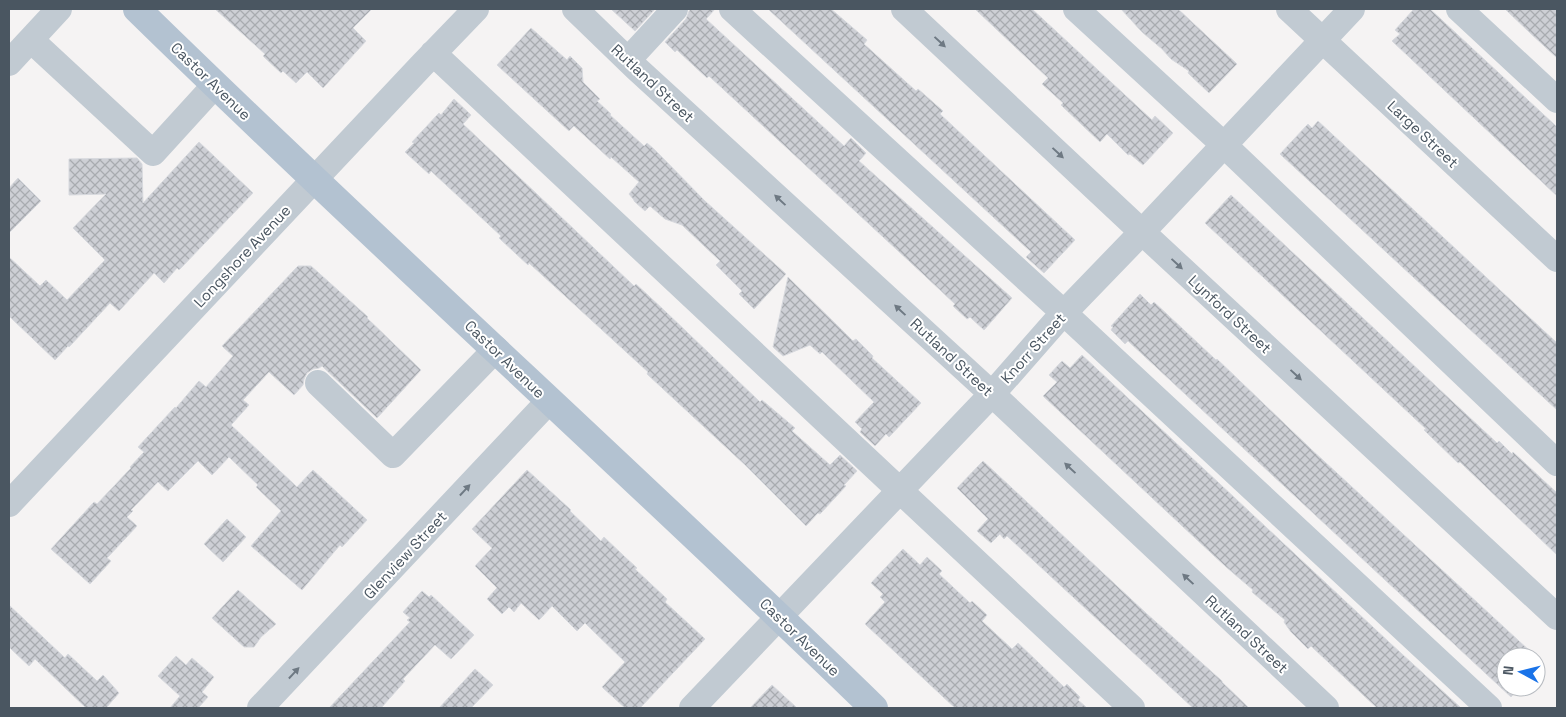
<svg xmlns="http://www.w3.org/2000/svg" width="1566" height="717" viewBox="0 0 1566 717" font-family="'Space Grotesk',sans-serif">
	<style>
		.building { fill: url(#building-cross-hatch); stroke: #d7d9de }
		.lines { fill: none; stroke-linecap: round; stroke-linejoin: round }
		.minor { stroke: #c1cad2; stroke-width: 26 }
		.major { stroke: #b3c2d1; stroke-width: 28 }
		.oneway { fill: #6e7983 }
		.labels { text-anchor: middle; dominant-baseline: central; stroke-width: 4; stroke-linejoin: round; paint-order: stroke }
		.street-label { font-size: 15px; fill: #4a5661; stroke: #fff }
	</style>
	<defs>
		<pattern id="building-cross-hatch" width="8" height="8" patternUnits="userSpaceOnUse" patternTransform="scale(1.25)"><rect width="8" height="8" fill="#cdcfd5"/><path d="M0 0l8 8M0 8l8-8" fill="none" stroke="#a8abb0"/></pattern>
	</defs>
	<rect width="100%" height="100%" fill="#f5f3f3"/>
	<!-- building -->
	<path class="building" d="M215,9h157l-19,19 13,13 -43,47 -16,-16 -11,11 -13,-12 -2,2 -18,-17 2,-2z
		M611,9h44l-20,22z
		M690,9h25l-9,10 138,127 7,-8 15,15 -7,8 153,137 -28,32 -14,-13 -3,2 -14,-13 2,-2 -46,-43 -200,-185 -2,2 -30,-28 -2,2 -10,-10 21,-23z
		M768,9h63l36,31 -3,4 52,47 2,-2 25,22 -3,3 135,126 -31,33 -18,-16 5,-5z
		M975,9h57l120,111 3,-4 18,17 -30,32 -13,-11 -2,1 -21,-21 -7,8 -39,-37 2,-2 -21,-19 6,-6z
		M1121,9h57l59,55 -28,29 -21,-20 1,-2 -18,-12 -9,-10 -20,-17z
		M1414,9h16l127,118v69l-165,-155 8,-7 -5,-4z
		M1505,9h52v49l-29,-27z
		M531,28l36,32 3,-4 12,12 1,14 17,17 -3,2 14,13 -1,1 34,31 3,-3 8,7 50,51 81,73 -32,35 -15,-15 3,-3 -26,-26 4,-4 -38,-36 -17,-6 -15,-13 -5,5 -11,-10v-1l-5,-6 10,-12 -28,-25 -1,2 -36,-33 -5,5 -72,-66z
		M454,99l17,16 -8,9 171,162 2,-2 30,28 94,90 2,-2 33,28 -3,3 38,34 10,-10 17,16 -13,14 2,1 -26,28 -2,-1 -12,13 -62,-62 -97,-90 1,-2 -119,-109 -1,2 -29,-27 2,-2 -70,-65 -2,3 -24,-22 9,-9 -2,-1 27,-29 2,2z
		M1318,121l239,222v67l-277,-256 28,-30 4,4z
		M199,142l54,51 -74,77 -2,-2 -13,15 -10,-10 -35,38 -9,-8 -41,44 -1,-1 -13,14 -46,-44v-59l31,29 6,-6 21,20 38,-40 -32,-32 33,-34 -37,1v-36l68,-1 5,6 1,39z
		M18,178l23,23 -32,32v-45z
		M1231,195l266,248 2,-2 13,13 1,-2 44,41v62l-97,-93 -2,1 -34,-33 2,-1 -221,-206z
		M298,266h13l57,51 -1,1 54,52 -44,48 -55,-52 -3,2 -6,1 -6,4 -3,6 -1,6 -9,10 -25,-23 -26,28 6,5 -18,20 66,62 16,-17 54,50 -25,27 -2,-2 -38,45 -51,-44 30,-35 -25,-24 2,-2 -29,-28 -17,18 -14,-14 -30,30 -10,-9 -27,28 2,1 -6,6 10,9 -30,32 4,3 -21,23 -39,-35 43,-47 3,2 34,-36 -1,-1 14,-15 -6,-5 37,-40 1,1 23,-27 7,6 27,-31 -11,-10z
		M788,277l65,64 3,-2 17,17 -1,2 49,45 -32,34 -3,-3 -11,12 -15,-14 2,-3 -7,-7 19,-20 -52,-50 -2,2 -10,-9 -27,11 -10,-9z
		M1140,294l11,11 3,-3 62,58 1,-1 95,91 220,203 -2,3 1,1h-25v30h14l-9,10 -383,-356 -3,3 -14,-14 2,-3 -2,-1z
		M1082,355l308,288 71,65h-84l-66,-62 -3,3 -17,-17 -7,-10 1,-2 -33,-28 1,-2 -28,-24 -182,-170 14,-14 -8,-7 13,-14 8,7z
		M983,461l164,153 75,67v1l27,26h-56l-186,-172 -3,3 -4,-5 -9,9 -14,-12 11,-12 -31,-31z
		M527,470l44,40 -1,1 31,30 3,-4 21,20 12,11 -2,1 32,30 -2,3 40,37 -65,69h-15l-23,-21 23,-25 -40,-39 -8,8 -25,-25 -13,14 -18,-17 -7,9 -5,-5 -7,7 -15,-15 10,-11 -22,-22 17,-18 -20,-19z
		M227,519l19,18 -23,25 -19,-18z
		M903,549l17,16 7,-8 15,14 -3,3 31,29 2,-2 15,14 -5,6 30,28 6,-6 46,44 3,-3 13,13 -2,3 9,8h-132l-90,-84 20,-22 -5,-5 3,-3 -12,-11z
		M238,590l38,34 -15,13 -7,10h-10l-32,-29z
		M422,591l7,6 2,-2 43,40 -23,24 -16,-14 -32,34 2,2 -24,27h-52l81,-86 -3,-2 3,-2 -7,-6z
		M9,605l56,53 3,-4 29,27 6,-6 16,18 -13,15h-20l-51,-49 -6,7 -20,-19z
		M176,656l10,9 6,-7 22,19 -12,15 6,5 -10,11h-28l10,-12 -22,-20z
		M475,669l18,16 -22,23h-32z
		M772,685l25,23h-47z"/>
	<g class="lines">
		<!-- minor -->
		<path class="minor" d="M575,9l61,59 356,326 334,314
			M732,9l332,304 425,395
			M904,9l238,223 415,385
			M1076,9l148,136 333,318
			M1289,9l268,250
			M1459,9l98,91
			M31,40l122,113 62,-68
			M433,53l699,655
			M628,60l47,-51
			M9,63l50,-54
			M318,383l75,72 103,-106
			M9,504l413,-439 54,-56
			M260,708l289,-307
			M692,708l300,-314 65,-74 85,-88 210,-223"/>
		<!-- major -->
		<path class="major" d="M137,9c242,237 494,463 737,699"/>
	</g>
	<!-- one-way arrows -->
	<defs><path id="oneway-solid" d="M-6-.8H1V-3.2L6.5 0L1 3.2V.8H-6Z" transform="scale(1.25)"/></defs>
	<g class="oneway">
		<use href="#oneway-solid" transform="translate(940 42) rotate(43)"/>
		<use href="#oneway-solid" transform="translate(1058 153) rotate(43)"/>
		<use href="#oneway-solid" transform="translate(780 200) rotate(-137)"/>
		<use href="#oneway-solid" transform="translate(1177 264) rotate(43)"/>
		<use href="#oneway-solid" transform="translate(900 310) rotate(-137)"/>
		<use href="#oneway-solid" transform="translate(1296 375) rotate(43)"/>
		<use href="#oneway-solid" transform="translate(1070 468) rotate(-137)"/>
		<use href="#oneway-solid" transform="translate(465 490) rotate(-47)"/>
		<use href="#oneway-solid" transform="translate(1188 579) rotate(-137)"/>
		<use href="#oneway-solid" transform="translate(294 673) rotate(-47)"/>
	</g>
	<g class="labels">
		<!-- street labels -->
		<g class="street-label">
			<text transform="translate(211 81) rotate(44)">Castor Avenue</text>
			<text transform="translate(653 83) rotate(43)">Rutland Street</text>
			<text transform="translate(1423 134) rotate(43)">Large Street</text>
			<text transform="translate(242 256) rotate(-47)">Longshore Avenue</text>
			<text transform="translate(1230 314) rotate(43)">Lynford Street</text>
			<text transform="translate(1033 348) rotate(-48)">Knorr Street</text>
			<text transform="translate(952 357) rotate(43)">Rutland Street</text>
			<text transform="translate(505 359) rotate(44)">Castor Avenue</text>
			<text transform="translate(405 555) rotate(-47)">Glenview Street</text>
			<text transform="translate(1247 634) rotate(43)">Rutland Street</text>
			<text transform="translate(800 637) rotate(44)">Castor Avenue</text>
		</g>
	</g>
	<!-- border -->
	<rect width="1566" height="717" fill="none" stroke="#4a5661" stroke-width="20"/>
	<!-- north arrow -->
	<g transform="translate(1521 672) rotate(277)"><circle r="24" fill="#ffffff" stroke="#b7bbc0"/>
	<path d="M0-4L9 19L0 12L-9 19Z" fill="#1a73e8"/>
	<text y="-8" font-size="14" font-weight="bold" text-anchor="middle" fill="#4a5661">N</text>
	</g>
</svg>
